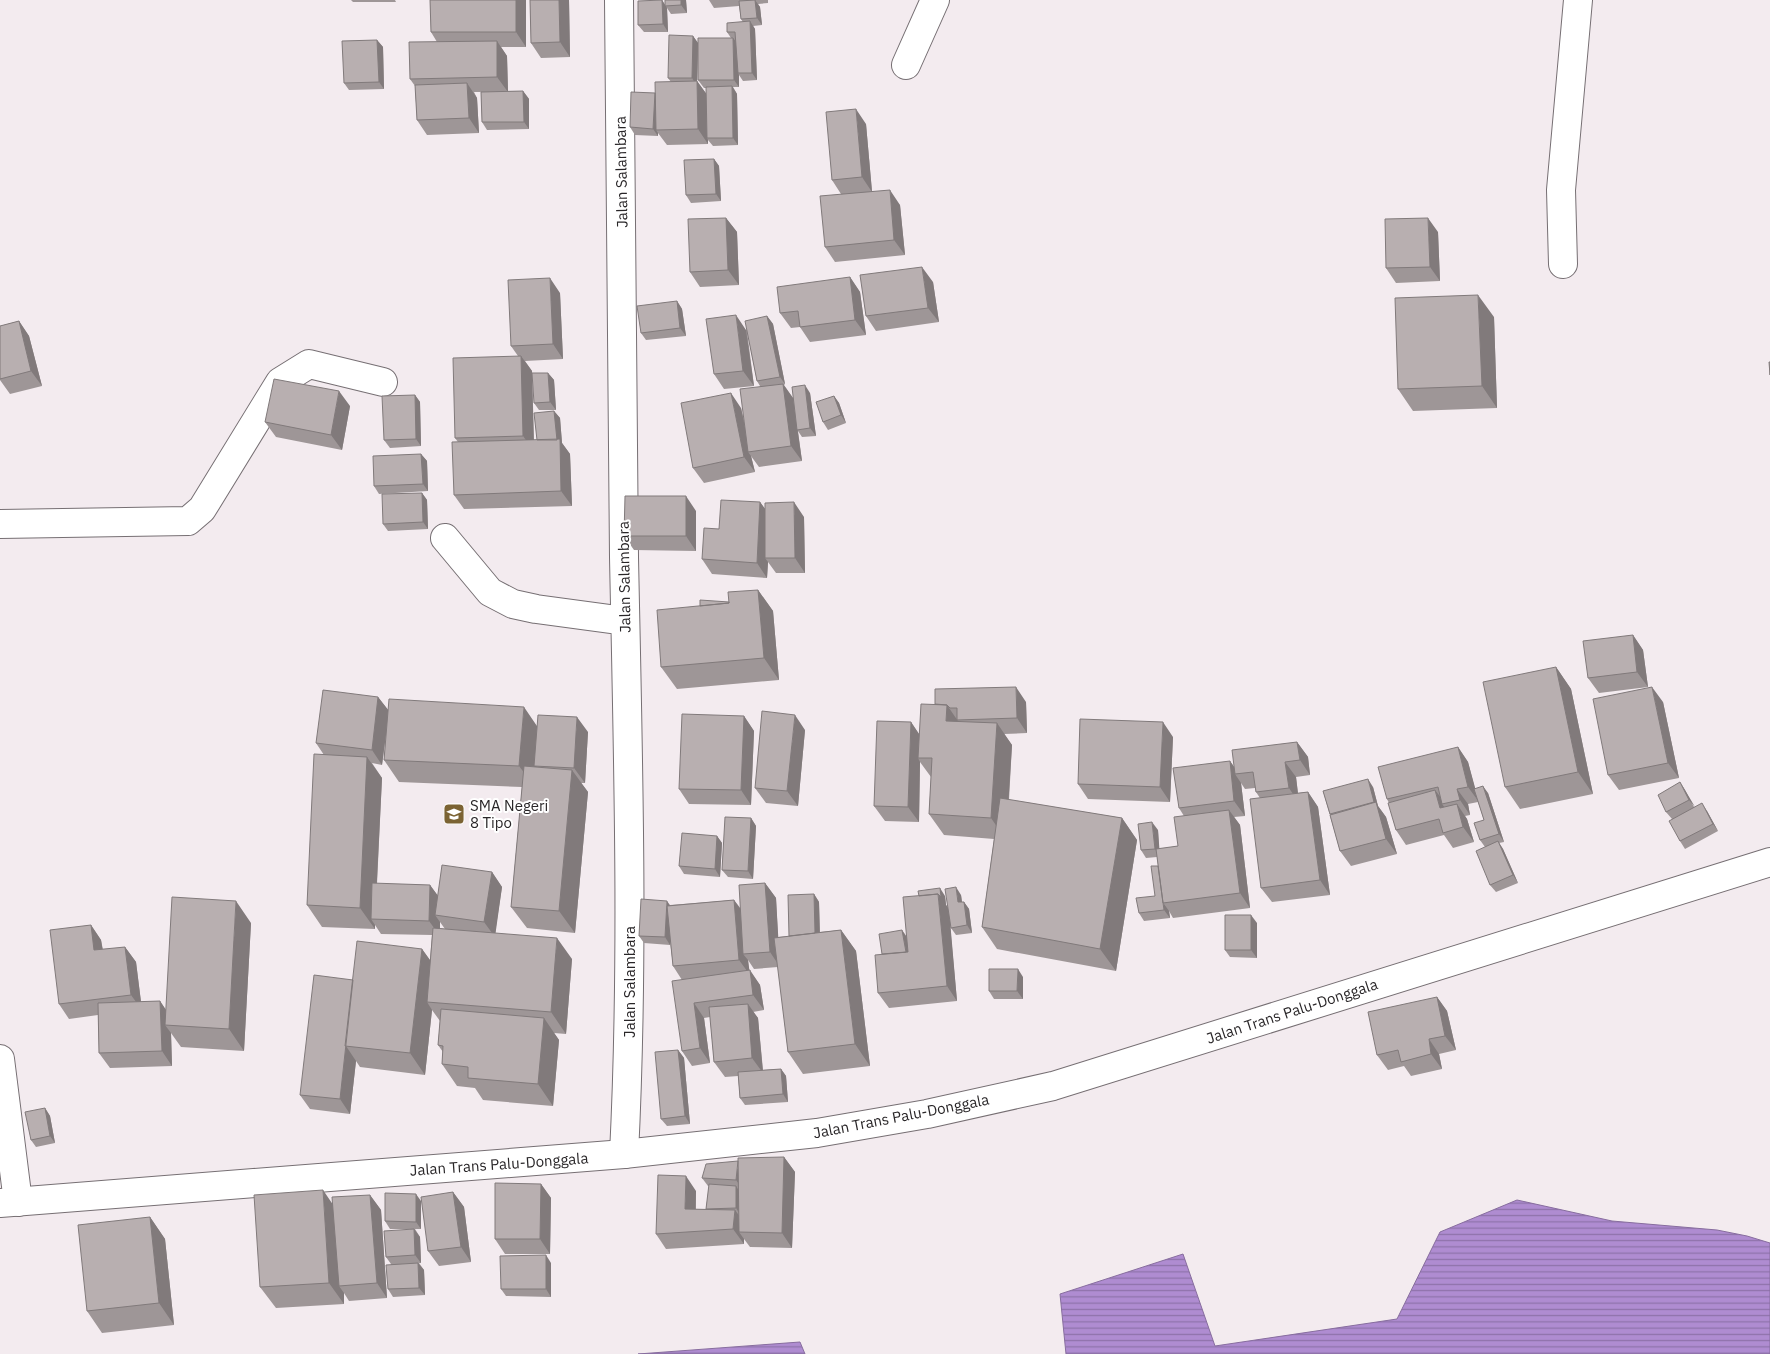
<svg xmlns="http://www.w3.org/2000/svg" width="1770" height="1354" viewBox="0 0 1770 1354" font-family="'IBM Plex Sans',sans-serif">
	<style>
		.water { fill: url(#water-rules); stroke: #876d9e }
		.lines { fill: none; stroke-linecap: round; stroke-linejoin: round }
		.minor-casing { stroke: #766f73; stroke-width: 30 }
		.highway-casing { stroke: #766f73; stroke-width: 30 }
		.minor { stroke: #fff; stroke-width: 28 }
		.highway { stroke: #fff; stroke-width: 28 }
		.wall { fill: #9e9697; fill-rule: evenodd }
		.shaded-wall { fill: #817a7b }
		.building { fill: #b8afb0; stroke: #817a7b }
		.labels { text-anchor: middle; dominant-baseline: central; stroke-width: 4; stroke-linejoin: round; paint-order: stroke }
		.street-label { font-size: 15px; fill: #292628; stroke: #fff }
		.poi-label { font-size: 15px; fill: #292628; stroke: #fff; text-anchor: start }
	</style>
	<defs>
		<pattern id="water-rules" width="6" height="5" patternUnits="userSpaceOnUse" patternTransform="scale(1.25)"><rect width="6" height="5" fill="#af8cd1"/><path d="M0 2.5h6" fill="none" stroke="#8e72aa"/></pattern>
	</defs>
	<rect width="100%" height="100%" fill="#f3ebef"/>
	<!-- water -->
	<path class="water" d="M1517,1200l95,21 105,9 30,6 23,7v111h-704l-6,-60 123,-40 32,92 182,-27 43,-87z
		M800,1342l5,12h-167z"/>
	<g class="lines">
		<!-- minor casing -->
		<g class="minor-casing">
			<path id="minor" d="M619,0c3,186 2,371 5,557 4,199 10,398 0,597
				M906,65l29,-65
				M1563,264l-2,-74 17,-190
				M0,524l188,-3 14,-12 78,-127 29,-18 74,18
				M445,538l45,54 23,12 23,5 89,12
				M0,1059l18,143"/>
		</g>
		<!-- highway casing -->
		<g class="highway-casing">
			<path id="highway" d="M0,1203l624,-49 193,-21 110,-19 126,-28 717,-224"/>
		</g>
		<!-- minor -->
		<use href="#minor" class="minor"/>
		<!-- highway -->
		<use href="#highway" class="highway"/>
	</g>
	<!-- wall -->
	<path class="wall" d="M351,0h44l1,2h-43z
		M430,0h96v47h-25l6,9 1,35h15l6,8v30l-42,1 -5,-8 -1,-30h-7l3,6 2,35 -52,2 -10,-15 -2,-34 -5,-7 27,-37 -6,-10z
		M530,0h39l1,57 -29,1 -10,-15z
		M662,0l3,5v-5h21l1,13 -16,1 -4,-6 1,24h-24l-6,-7z
		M709,0h59v3l-10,1 2,3 2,18 -9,1 2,3 2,51 -14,1 -4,-6v12h-6l4,7 1,51 -25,1 -5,-6v4l-41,1 -9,-12v3l-23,-1 -5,-8 25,-34 16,-11 -3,-4 25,-42 5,7 33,-5 -4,-6 16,-10 -2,-3 -2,-13 -25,2zM698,55v25l6,8h2l1,7 -10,-14z
		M377,40l6,7 1,42 -35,1 -5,-7z
		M866,124l6,67 28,14 5,50 -70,7 -10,-15 16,-53 -9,-14z
		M714,159l5,7 2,35 -30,2 -5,-8z
		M726,218l11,14 2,53 -39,2 -10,-15z
		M1438,232l2,49 -44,2 -10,-15z
		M850,277l10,15 6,43 -56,7 -10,-15 -9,1 -11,-15z
		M933,282l6,40 -63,9 -10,-15z
		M560,293l3,66 -38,2 7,10 2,69h3l17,-29 6,7 2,25 8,11 2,52 -108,3 -10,-14 4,-53 -3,-4 63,-82 -7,-10z
		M677,301l5,8 4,27 -40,4 -5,-7z
		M767,316l6,8 12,60 -1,1 9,13 17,-5 6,43 -14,1 -4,-6 4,30 -43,6 -8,-11 4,16 -51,11 -11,-15 48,-60 4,16 15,-38 -3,-5 -10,-50 7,55 -30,3 -10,-15 32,-44z
		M1494,317l3,91 -84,3 -15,-22z
		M19,321l10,15 13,50 -32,8 -10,-14v-54z
		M548,373l6,7 2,30h-17l-5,-7z
		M415,395l5,7 1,44 -31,2 -6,-8z
		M834,396l5,7 7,20 -18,7 -5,-8z
		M350,406l-8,44 -66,-13 -11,-15z
		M421,454l6,7 1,30 -49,3 -5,-8z
		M422,493l5,7 1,29 -40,2 -5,-7z
		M760,502l5,7 39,8 1,56h-29l-8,-11 -1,16 -55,-4 -10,-15 17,-30z
		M696,511v40l-62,-1 -10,-14z
		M758,590l15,21 6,69 -102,9 -16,-22 39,-61 29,-4z
		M1633,635l10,15 5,37 -49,6 -11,-15z
		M1556,667l15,22 22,105 -73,15 -15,-22z
		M378,697l10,13 200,22 -3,51h-4l7,9 -13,141 -48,-5 -16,-21 11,-120 -123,-5 -15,-22 2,-25 -4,30 -10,-2 10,15 -5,106 53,1 8,11 54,-24 10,15 -7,46 77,26 -6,75 -12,-1 5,7 -6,66 -70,-6 -8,-12 -18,-2 -15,-22 1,-12 -5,-7 2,-24 -8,-11 -7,65 -65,-8 -4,-6 -6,53 -40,-5 -10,-14 53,-115 69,-31 8,11 2,-25 -51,-1 -6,-9v4l-53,-2 -15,-22 17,-150 -8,-12zM440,922l5,7 -5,-1z
		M1026,702l1,31 -23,1 8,11 -3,55 113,18 15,22 -21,131 -119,-22 -15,-22 12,-88 -50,-4 -15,-21 2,-37 -11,-15 -1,60 -34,-1 -11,-15 37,-84 8,12 16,-30z
		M1663,702l16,76 -60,12 -11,-15z
		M744,716l10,15 -3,74 -62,-1 -10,-15z
		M805,730l-7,76 -32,-3 -11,-15z
		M1173,737l-3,65 -82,-3 -10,-15z
		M1297,742l11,15 2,18 -14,2 2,16 10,-1 10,15 12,88 -58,7 -11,-14 -1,-90 -4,-6 -1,-4 -10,1 -4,-6 4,33 -11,1 6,8 10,83 -77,10 -4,-7 1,7 -26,3 -5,-8 16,-17 3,-30 -1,-9 -11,1 -5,-8 17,-20 1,19 19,-3 6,-30 -5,-8 51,-47 4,6z
		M1458,747l10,15 7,27 13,4 16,49 -5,1 4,6 15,34 -22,9 -6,-7 -5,-38 -5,-7 4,-20 -6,-18 -10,2 2,11 -5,1 2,3 7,23 -21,6 -9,-13 -38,10 -10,-15 -7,-27 -2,-4z
		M1680,782l5,8 9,17 13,4 11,20 -33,18 -5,-8 -8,-22 -6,-7z
		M1373,787l5,19 8,11 11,37 -46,12 -11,-15 -17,-60z
		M751,818l5,8 -3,53 -25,-2 -6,-7z
		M717,836l5,7 -2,34 -36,-3 -5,-8z
		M765,883l11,15 2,39 11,-1 25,-42 5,8 1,30 21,-2 15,21 14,115 -67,8 -15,-22 -10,-85 -24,2 -6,-9 1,10 11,15 4,25 -11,2 5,6 5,52 18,-1 5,7 2,26 -43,3 -5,-7 -2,-22 -13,1 -11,-15 -4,-45 -6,1 6,45 -18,3 -10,-15v-71l-9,-14 -3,-25v4l-26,-2 -5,-7 31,-31 64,-5 7,9z
		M961,895l1,7h2l5,7 3,24 -16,2 -5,-7 -1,-3 7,76 -68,7 -11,-15 4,-39 20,-24 5,7 38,-41 1,9 2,2z
		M251,923l-7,128 -63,-4 -10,-14 1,33 -62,2 -11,-15 -1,-38 -29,4 -10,-15 32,-79 10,15 2,10 22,-3 11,15 5,40 19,-1 6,9z
		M1257,923v35l-27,-1 -5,-7z
		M1023,977v22h-29l-5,-8z
		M1437,997l10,14 9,39 -17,4 3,15 -31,7 -7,-10 -16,4 -11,-15z
		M678,1050l6,8 6,66 -23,2 -6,-7z
		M45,1108l5,8 5,27 -19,4 -5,-7z
		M784,1157l11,15 -3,76 -42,-1 -6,-8v5l-78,5 -10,-15 40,-43v18h10l3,-23h-1l-6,-8z
		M541,1184l10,14 -1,56h-45l-10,-15z
		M453,1192l11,15 7,55 -32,4 -11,-15z
		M370,1195l11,15 6,88 -38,3 -5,-8v11l-68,4 -16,-21 73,-83z
		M421,1201v28h-6l5,8 1,26h-2l5,7 1,25 -32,2 -5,-8 3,-25 -5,-7 25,-28h-21l-5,-8z
		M150,1217l15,22 9,86 -72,8 -15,-22z
		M551,1263v34l-45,-1 -5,-7z"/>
	<!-- shaded-wall -->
	<path class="shaded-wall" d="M516,0h10v47l-10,-15z
		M559,0h10l1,57 -10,-15z
		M662,0l5,8 1,24 -5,-8z
		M681,0h5l1,13 -6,-8z
		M755,0l5,7 2,18 -5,-7z
		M750,21l5,8 2,51 -5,-7z
		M693,36l5,7 -1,43 -5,-8z
		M733,38l6,7 -1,28 1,2v12l-5,-7z
		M377,40l6,7 1,42 -5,-7z
		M497,41l10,15 1,36 -11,-15z
		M697,81l11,15 -1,42 1,2v4l-10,-15z
		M467,83l10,15 2,35 -10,-15z
		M732,86l5,8 1,51 -5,-7z
		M523,91l6,8v30l-5,-7z
		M655,93l5,8 -4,29 2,3v3l-5,-7z
		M856,109l10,15 6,68 -10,-15z
		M714,159l5,7 2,35 -5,-7z
		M890,190l10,15 5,50 -11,-15z
		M726,218l11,14 2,53 -11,-15z
		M1428,218l10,14 2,49 -10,-14z
		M922,267l11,15 6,40 -11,-14z
		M850,277l10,15 6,43 -11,-15z
		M550,278l10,15 3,66 -10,-15z
		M1478,295l16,22 3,91 -15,-22z
		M677,301l5,8 4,27 -6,-8z
		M736,315l10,15 8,56 -11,-15z
		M767,316l6,8 12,60 -5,-7z
		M19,321l10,15 13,50 -11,-15z
		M521,356l11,15 2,80 -11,-15z
		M548,373l6,7 2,30 -6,-8z
		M783,384l10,14 9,63 -11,-15z
		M805,385l5,8 6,43 -6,-8z
		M339,391l11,15 -8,44 -11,-15z
		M731,393l10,15 9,44h-2l3,4 4,16 -11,-15z
		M415,395l5,7 1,44 -5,-7z
		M834,396l5,7 7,20 -5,-8z
		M554,411l6,7 2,25 8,11 2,52 -11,-15z
		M421,454l6,7 1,30 -5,-7z
		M422,493l5,7 1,29 -5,-7z
		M686,496l10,15v40l-10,-15z
		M760,502l11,15 -6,41 3,4 -1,16 -10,-15z
		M794,502l10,15 1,56 -10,-15z
		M758,590l15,21 6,69 -15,-22z
		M1633,635l10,15 5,37 -11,-15z
		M1556,667l15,22 22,105 -15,-22z
		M1016,687l10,15 1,31 -10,-15z
		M1652,687l11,15 16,76 -11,-15z
		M378,697l11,14 -7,54 -10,-15z
		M947,705l15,22 -16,-6z
		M524,707l15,22 -4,58 -16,-21z
		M795,715l10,15 -7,76 -11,-15z
		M744,716l10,15 -3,74 -10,-15z
		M577,717l11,15 -3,51 -11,-15z
		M911,722l10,15 -3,21 2,4 -1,60 -11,-15z
		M1163,722l10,15 -3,65 -10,-15z
		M997,723l15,22 -6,95 -15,-22z
		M1297,742l11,15 2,18 -10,-15z
		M1458,747l10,15 11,40 -11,-15z
		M367,757l15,21 -7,141h-4l4,6v4l-15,-21z
		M1230,761l9,13h-4l6,9 4,33 -11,-15z
		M1285,762l11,15 3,26 -10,-15z
		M572,770l16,22 -13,141 -16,-22z
		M1368,779l5,8 5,19 8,11 11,37 -11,-15 -12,-37z
		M1680,782l5,8 10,17 -6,-7z
		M1483,786l5,7 16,49 -5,-8z
		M1457,789l11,15 2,11 -10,-15z
		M1435,790l10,13 -3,1 6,8 -8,-4z
		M1308,792l10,15 12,88 -10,-15z
		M1702,803l5,8 11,20 -5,-7z
		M1457,804l10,15 7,23 -11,-15z
		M1229,810l11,15 10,83 -10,-15z
		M751,818l5,8 -3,53 -5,-8z
		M1122,818l15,22 -21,131 -16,-22z
		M1152,822l6,8 2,27 -5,-8z
		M717,836l5,7 -2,34 -5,-8z
		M1498,841l5,8 15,34 -5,-8z
		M492,872l10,15 -7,50 -11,-15z
		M765,883l11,15 4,69 -10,-15z
		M430,885l11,15 -6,15 5,7v14l-11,-15z
		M956,887l5,8 2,15 -5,-8z
		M940,888l5,8 1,9 3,4 8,92 -10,-15 -9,-92z
		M814,894l5,8 1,42 -5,-8z
		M734,900l10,14 -1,40 5,6 2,15 -11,-15z
		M236,901l15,22 -7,128 -15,-22z
		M667,901l5,7 -2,37 -5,-8z
		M964,902l5,7 3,24 -5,-8z
		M1164,904l5,7 1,7 -6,-8z
		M1251,915l6,8v35l-6,-8z
		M91,925l10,15 4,25 -11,-15z
		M841,930l15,21 14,115 -15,-22z
		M902,930l5,8 5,26 -5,-8z
		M557,938l15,21 -6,75 -15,-22z
		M125,947l11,15 6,48 -11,-15z
		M422,949l15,21 -10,32 5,8 -7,65 -15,-22z
		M1018,969l5,8v22l-6,-8z
		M750,970l10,15 4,25 -11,-15z
		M1437,997l10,14 9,39 -11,-14z
		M160,1001l10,15 -5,9 6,8 1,33 -10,-15z
		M694,1003l10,15 6,45 -10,-15z
		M748,1004l10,14 5,55 -11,-15z
		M544,1018l15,22 -6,66 -15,-22z
		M1429,1039l10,15 3,15 -11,-15z
		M346,1046l10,15 -6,53 -10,-15z
		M678,1050l6,8 6,66 -5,-8z
		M781,1069l5,7 2,26 -5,-8z
		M45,1108l5,8 5,27 -5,-7z
		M784,1157l11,15 -3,76 -10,-15z
		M739,1161l2,26 -5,-7z
		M686,1176l10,15 -1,33 -10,-15z
		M541,1184l10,14 -1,56 -10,-15z
		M736,1186l5,8v22l-5,-8z
		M323,1190l15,22 1,74 5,7v11l-15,-21z
		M453,1192l11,15 7,55 -10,-15z
		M416,1194l5,7v28l-5,-7z
		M370,1195l11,15 6,88 -10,-15z
		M735,1210l11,15 -7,7 5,7v5l-11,-15z
		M150,1217l15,22 9,86 -15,-22z
		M414,1229l6,8 1,26 -6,-8z
		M546,1255l5,8v34l-5,-8z
		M418,1263l6,7 1,25 -6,-7z"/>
	<!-- building -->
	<path class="building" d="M430,0h86v32h-85z
		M530,0h29l1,42 -29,1z
		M662,0l1,24 -25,1v-24z
		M665,0h16v5l-16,1z
		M755,0l2,18 -16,1 -2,-18z
		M750,21l2,52h-14l-3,-41h-8v-9z
		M669,35l24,1 -1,42h-24z
		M698,38h35l1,42h-36z
		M377,40l2,42 -35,1 -2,-42z
		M497,41v36l-87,2 -1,-37z
		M697,81l1,48 -42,1 -1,-48z
		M467,83l2,35 -52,2 -2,-35z
		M732,86l1,52h-26l-1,-51z
		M523,91l1,31h-42l-1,-30z
		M631,92l24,1 -2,36 -23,-2z
		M856,109l6,68 -30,3 -6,-68z
		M714,159l2,35 -30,1 -2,-35z
		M890,190l4,50 -69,7 -5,-51z
		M726,218l2,52 -38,2 -2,-53z
		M1428,218l2,49 -44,1 -1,-49z
		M922,267l6,41 -62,8 -6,-41z
		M850,277l5,43 -55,7 -2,-16 -18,2 -3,-26z
		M550,278l3,66 -42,2 -3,-66z
		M1478,295l4,91 -84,3 -3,-91z
		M677,301l3,27 -39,5 -4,-27z
		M736,315l7,56 -29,3 -8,-55z
		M767,316l13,61 -23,4 -12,-60z
		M19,321l12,50 -31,8v-53z
		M521,356l2,80 -68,2 -2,-80z
		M1769,362h1v13z
		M532,373h16l2,29 -16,1z
		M274,379l65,12 -8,44 -66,-13z
		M783,384l8,62 -43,6 -8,-63z
		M805,385l5,43 -13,2 -5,-43z
		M731,393l13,64 -51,11 -12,-65z
		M415,395l1,44 -32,1 -2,-44z
		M834,396l7,19 -18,7 -7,-20z
		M554,411l3,29h-20l-3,-27z
		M560,439l1,52 -107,4 -2,-53z
		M421,454l2,30 -49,2 -1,-30z
		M422,493l1,29 -40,2 -1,-30z
		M625,496h61v40h-62z
		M721,500l39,2 -3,61 -55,-4 2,-31 15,1z
		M794,502l1,56h-30v-55z
		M758,590l6,68 -103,9 -4,-57 72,-7 -1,-11z
		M700,600l29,2v1l-29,3z
		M1633,635l4,37 -49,6 -5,-37z
		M1556,667l22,105 -73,15 -22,-105z
		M1016,687l1,31 -60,2v-12h-7l-3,-3 -12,-1v-15z
		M1652,687l16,76 -60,12 -15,-76z
		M323,690l55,7 -6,53 -56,-7z
		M389,699l135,8 -5,59 -135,-6z
		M921,704l26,1 -1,16 51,2 -6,95 -62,-4 3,-56h-14z
		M762,711l33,4 -8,76 -32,-3z
		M682,714l62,2 -3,74 -62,-1z
		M538,715l39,2 -3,51 -40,-2z
		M1080,719l83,3 -3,65 -82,-3z
		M877,721l34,1 -3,85 -34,-1z
		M1297,742l3,18 -15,2 4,26 -33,4 -3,-20 -18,2 -3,-24z
		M1458,747l10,40 -11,2 3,11 -18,4 -4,-17 -51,12 -9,-32z
		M314,754l53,3 -7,151 -53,-3z
		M1230,761l4,40 -55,7 -6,-40z
		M524,766l48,4 -13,141 -48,-4z
		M1368,779l6,23 -44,12 -7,-23z
		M1680,782l9,18 -23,12 -8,-17z
		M1483,786l16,48 -19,6 -6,-17 10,-3 -10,-31z
		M1435,790l5,18 17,-4 6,23 -20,6 -4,-14 -43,11 -8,-27z
		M1308,792l12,88 -59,8 -11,-89z
		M1000,798l122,20 -22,131 -118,-22z
		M1376,802l10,37 -46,12 -10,-36z
		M1702,803l11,21 -33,17 -11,-20z
		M1229,810l11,83 -77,10 -7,-54 22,-3 -4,-29z
		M725,817l26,1 -3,53 -26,-1z
		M1152,822l3,27 -14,1 -3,-26z
		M682,833l35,3 -2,33 -36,-3z
		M1498,841l15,34 -23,10 -14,-34z
		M442,865l50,7 -8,50 -49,-7z
		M1151,866h7l6,44 -25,3 -3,-15 19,-2z
		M372,883l58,2 -1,36 -58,-2z
		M765,883l5,69 -27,2 -4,-69z
		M956,887l2,15h6l3,23 -16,3 -6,-39z
		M940,888l1,9 -3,-3 -19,2 -1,-5z
		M814,894l1,39 -26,3 -1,-41z
		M938,894l9,92 -69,7 -3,-38 33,-3 -5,-55z
		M172,897l64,4 -7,128 -64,-4z
		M641,899l26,2 -2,36 -26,-1z
		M734,900l5,60 -66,6 -6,-60z
		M1225,915h26v35h-26z
		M91,925l3,25 31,-3 6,48 -72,9 -9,-74z
		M433,928l124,10 -6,74 -124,-10z
		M841,930l14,114 -67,8 -14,-114z
		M902,930l4,22 -24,2 -3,-20z
		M357,941l65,8 -12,104 -65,-7z
		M989,969h29l-1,22h-28z
		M750,970l3,25 -59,8 6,45 -18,3 -10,-70z
		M314,975l39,5 -13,119 -40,-4z
		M1437,997l8,39 -16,3 2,15 -30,8 -3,-12 -21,5 -9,-43z
		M160,1001l2,50 -63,2 -1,-50z
		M748,1004l4,54 -38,4 -5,-55z
		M441,1009l103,9 -6,66 -70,-6v-11l-26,-3 1,-18 -5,-1z
		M678,1050l7,66 -24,3 -6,-67z
		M781,1069l2,25 -43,4 -2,-26z
		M45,1108l5,28 -19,4 -6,-28z
		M784,1157l-2,76 -43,-1 -1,-74z
		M738,1161l-2,19 -34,-2 4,-14z
		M658,1175l28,1 -1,33 50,1 -2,19 -77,5z
		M495,1183l46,1 -1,55h-45z
		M709,1184l27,2v22l-30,1z
		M323,1190l6,93 -69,4 -6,-92z
		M453,1192l8,55 -33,4 -7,-54z
		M385,1193l31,1v28l-31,-1z
		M370,1195l7,88 -38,3 -7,-89z
		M150,1217l9,86 -72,8 -9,-86z
		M414,1229l1,26 -29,2 -2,-26z
		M546,1255v34h-45l-1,-33z
		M418,1263l1,25 -31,1 -2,-24z"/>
	<!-- icons -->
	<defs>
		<g id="school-square" transform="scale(1.125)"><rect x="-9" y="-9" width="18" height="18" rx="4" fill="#7b6333" stroke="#fff"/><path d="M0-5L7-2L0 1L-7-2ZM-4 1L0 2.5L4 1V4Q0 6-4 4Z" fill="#fff"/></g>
	</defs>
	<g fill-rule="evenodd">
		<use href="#school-square" x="454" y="814"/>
	</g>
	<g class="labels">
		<!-- street labels -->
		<g class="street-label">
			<text transform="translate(621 172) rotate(-91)">Jalan Salambara</text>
			<text transform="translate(624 577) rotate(-91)">Jalan Salambara</text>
			<text transform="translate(629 982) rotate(-90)">Jalan Salambara</text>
			<text transform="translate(1292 1011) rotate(-18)">Jalan Trans Palu-Donggala</text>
			<text transform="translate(901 1116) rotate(-11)">Jalan Trans Palu-Donggala</text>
			<text transform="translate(499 1164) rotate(-4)">Jalan Trans Palu-Donggala</text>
		</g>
		<!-- poi labels -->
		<g class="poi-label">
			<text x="470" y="805">SMA Negeri<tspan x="470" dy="17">8 Tipo</tspan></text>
		</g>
	</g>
</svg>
